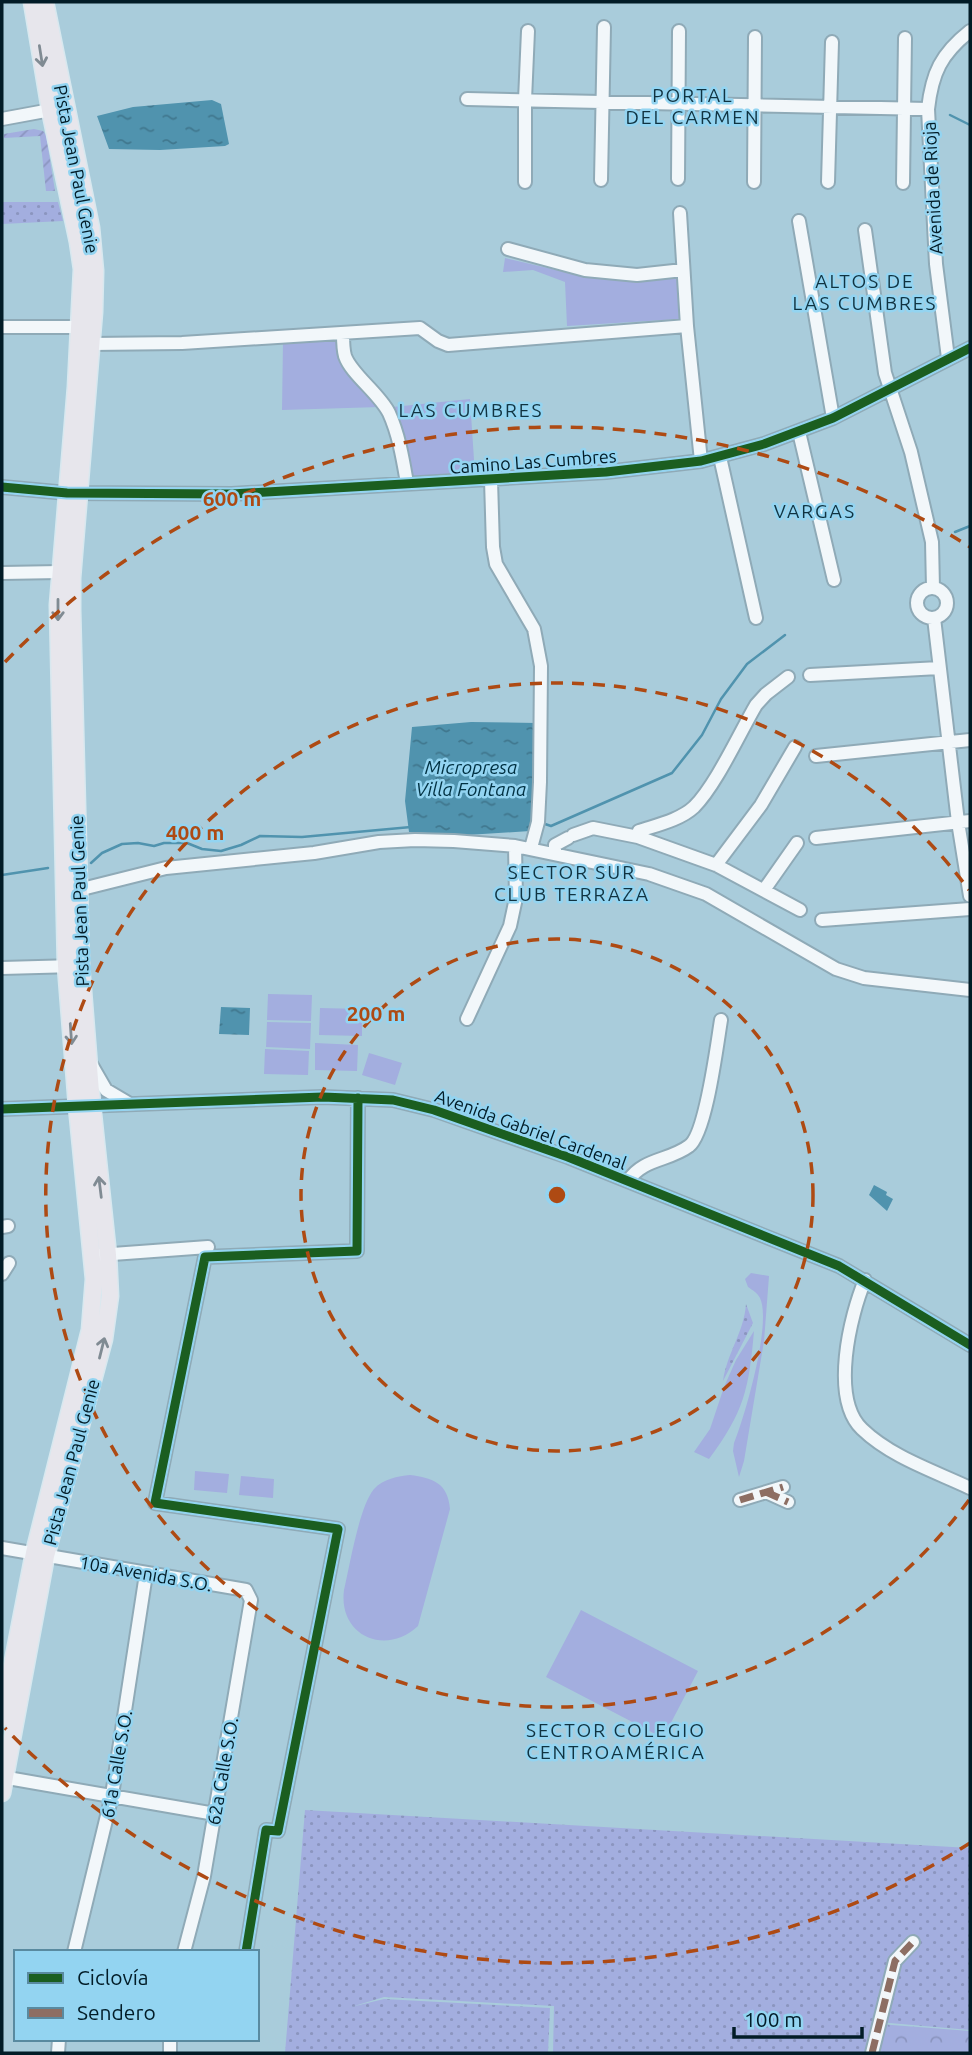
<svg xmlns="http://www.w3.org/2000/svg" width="972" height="2055" viewBox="0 0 972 2055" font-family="Ubuntu,sans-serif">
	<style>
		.grass { fill: url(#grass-dots) }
		.forest { fill: url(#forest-crowns) }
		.park { fill: #a3aedf }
		.garden { fill: url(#garden-furrows) }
		.water { fill: url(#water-ripples) }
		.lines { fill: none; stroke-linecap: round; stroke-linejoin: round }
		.stream { stroke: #5093ae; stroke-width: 2.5 }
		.minor-casing { stroke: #8faab7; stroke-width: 16 }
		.major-casing { stroke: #d8e8ef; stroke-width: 19 }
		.minor { stroke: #f2f7fa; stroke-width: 12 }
		.major { stroke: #e7e6ec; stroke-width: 16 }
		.quiet { stroke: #8d6e63; stroke-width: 7; stroke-dasharray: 14 7; stroke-linecap: butt }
		.cycleway-casing { stroke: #93d4f1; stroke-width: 13 }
		.cycleway { stroke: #1b5e20; stroke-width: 9 }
		.oneway { stroke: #808b93 }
		.ring { fill: none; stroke: #ae4a13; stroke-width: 3.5; stroke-dasharray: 12 9 }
		.labels { text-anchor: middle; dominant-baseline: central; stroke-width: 5; stroke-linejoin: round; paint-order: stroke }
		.street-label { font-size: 18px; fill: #021c27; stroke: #93d4f1 }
		.neighbourhood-label { font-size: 19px; letter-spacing: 2px; fill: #103341; stroke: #93d4f1 }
		.water-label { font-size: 19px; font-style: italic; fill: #003041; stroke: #93d4f1 }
		.centre { fill: #ae4a13; stroke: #93d4f1; stroke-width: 3.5 }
		.ring-label { font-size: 21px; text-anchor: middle; font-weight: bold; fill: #ae4a13; stroke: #93d4f1; stroke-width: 5; stroke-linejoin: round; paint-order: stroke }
	</style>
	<defs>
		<pattern id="grass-dots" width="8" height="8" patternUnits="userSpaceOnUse" patternTransform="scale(1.75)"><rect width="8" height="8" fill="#a3aedf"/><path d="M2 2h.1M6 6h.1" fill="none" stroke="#8b95bf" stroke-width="1.8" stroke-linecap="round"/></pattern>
		<pattern id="forest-crowns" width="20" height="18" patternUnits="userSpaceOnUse" patternTransform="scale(1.75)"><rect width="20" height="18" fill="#a3aedf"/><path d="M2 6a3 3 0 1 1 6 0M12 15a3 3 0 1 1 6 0" fill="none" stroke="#8b95bf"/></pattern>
		<pattern id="garden-furrows" width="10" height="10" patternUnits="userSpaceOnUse" patternTransform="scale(1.75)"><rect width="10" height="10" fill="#a3aedf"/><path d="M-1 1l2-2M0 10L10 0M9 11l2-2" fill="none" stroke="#8b95bf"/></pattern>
		<pattern id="water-ripples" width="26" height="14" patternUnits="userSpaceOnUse" patternTransform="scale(1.75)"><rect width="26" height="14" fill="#5093ae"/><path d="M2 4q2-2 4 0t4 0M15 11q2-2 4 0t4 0" fill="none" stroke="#40778e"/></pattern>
	</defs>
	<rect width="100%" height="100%" fill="#a9ccdb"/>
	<!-- grass -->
	<path class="grass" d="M2,202h56l5,19 -61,3z
		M746,1304l7,19 -30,58c4,-28 21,-49 23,-77z
		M305,1810l665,38v182l-92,-8 -7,31h-318l1,-47 -170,-9 -33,10 33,-8 166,9 -2,45h-263z"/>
	<!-- forest -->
	<path class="forest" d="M879,2024l91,7v22h-97z"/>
	<!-- park -->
	<path class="park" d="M505,258l51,12 50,7 71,-2 3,44 -113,7 -2,-44 -32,-12 -30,2z
		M337,339l7,29 36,39 -98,3 1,-68z
		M470,399l5,76 -65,3 -17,-71z
		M268,994l44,1 -1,26 -44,-1z
		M320,1008l42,1v27l-43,-1z
		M267,1022l44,1 -1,26 -44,-2z
		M315,1043l43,2 -1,26 -42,-1z
		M265,1049l44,2 -1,24 -44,-1z
		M369,1053l33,10 -7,22 -33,-10z
		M751,1273l18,3 -5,65 -20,120 -5,16 -6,-26 1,-8c11,-27 38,-120 26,-145 -3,-6 -8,-8 -12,-11l-3,-8z
		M754,1331c-5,58 -10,81 -45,128l-15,-7 16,-23 14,-42 12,-27z
		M195,1471l34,3 -2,19 -33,-3z
		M410,1475c23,3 38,8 40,34l-32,117c-33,31 -80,9 -74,-36 6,-25 15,-83 30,-101 9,-10 24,-13 36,-14z
		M241,1476l33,3 -1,19 -34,-3z
		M581,1610l117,61 -35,67 -117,-61z"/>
	<!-- garden -->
	<path class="garden" d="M34,129l9,2 3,4 9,56h-9l-6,-55 -36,2v-4z"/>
	<!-- water -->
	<path class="water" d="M212,100l9,4 8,40 -4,2 -65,4 -51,-1 -12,-33 36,-9z
		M471,722l66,1 -4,94 -3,14 -63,4 -58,-3 -4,-31 7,-74z
		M221,1007l29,1 -1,27 -30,-1z
		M874,1185l13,7 -1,3 7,4 -6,12 -18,-16z"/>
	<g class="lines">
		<!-- stream -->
		<path class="stream" d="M950,115l20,10
			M955,532l15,-6
			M542,823l9,3 121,-53 30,-38 19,-36 26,-35 38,-29
			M91,863l11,-10 20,-9 16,-1 16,3 10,-3h23l15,6 19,2 20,-6 19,-9 42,1 109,-10
			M2,875l46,-7"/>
		<!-- minor casing -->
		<g class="minor-casing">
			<path id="minor" d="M467,99l461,10
				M2,119l54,-10
				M678,179l1,-148
				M601,180l3,-153
				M525,182v-82l3,-69
				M754,182l1,-145
				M828,182l4,-140
				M903,183l2,-145
				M680,213l7,113 14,135
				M799,221l34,197
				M865,230l20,143 26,79 21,90 1,46
				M508,249l77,21 52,5 46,-5
				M2,327h77
				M343,333c0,7 0,16 2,23 6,18 34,37 44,57 10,22 14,47 18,70
				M91,344l91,-1 238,-15 18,13 10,4 239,-19
				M948,358l-12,-94 -8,-155c4,-36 13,-55 42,-78
				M799,432l35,148
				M720,457l36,161
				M491,480l2,67 3,17 38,65 7,37 -1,116 -2,40 -7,26
				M2,487l65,6 165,1 374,-22 95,-11 63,-17 69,-26 137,-70
				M2,573l58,-1
				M917 603a15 15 0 1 1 30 0a15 15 0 1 1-30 0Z
				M934,618l24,204 12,74
				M810,675l129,-7
				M816,756l154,-16
				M573,835l20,-7 45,9 1,-6c18,-6 41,-11 55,-24 22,-22 45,-73 62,-102l10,-11 22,-17
				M638,837l78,28 84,45
				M816,838l154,-17
				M555,853v-8l13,-7
				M716,865l45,-60 34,-58
				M78,890l88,-22 148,-15 65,-11 36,-2 39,1 61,5 134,28 57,20 130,75 28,9 106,12
				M764,890l33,-47
				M822,920l148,-11
				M2,968l73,-2
				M467,1019l43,-93 6,-28 -1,-52
				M91,1064l15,26 22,13
				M2,1109l321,-12 70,3 41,10 134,47 271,109 131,79
				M628,1181c15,-23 41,-20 61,-35 17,-12 28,-102 32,-126
				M2,1227l6,-1
				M99,1255l109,-8
				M2,1274l7,-11
				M865,1280c-15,36 -35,118 -3,149 29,28 72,42 108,59
				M766,1492l22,10
				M740,1500l43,-13
				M2,1548l244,42 5,10 -47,276 -20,76
				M2,1777l213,37
				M74,1952l38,-157 34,-221
				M246,1952l20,-122 12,1 60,-302 -183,-26 50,-246 152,-6 1,-153
				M58,2053l1,-14
				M170,2053v-14
				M872,2053l23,-92 18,-19"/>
		</g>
		<!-- major casing -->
		<g class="major-casing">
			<path id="major" d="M2,1718l32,-165 56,-223 4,-51 -17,-173 -11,-140 -8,-361 18,-218 6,-118 -4,-27 -28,-132 -18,-108
				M2,1793l44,-237 58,-217 6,-43 -2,-41 -16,-150 -11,-139 -9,-356v-32l22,-266 1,-41 -4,-43 -46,-226"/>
		</g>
		<!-- minor -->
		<use href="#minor" class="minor"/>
		<!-- major -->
		<use href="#major" class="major"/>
		<!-- quiet -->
		<path class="quiet" d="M766,1492l22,10
			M740,1500l43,-13
			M872,2053l23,-92 18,-19"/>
		<!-- cycleway casing -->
		<g class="cycleway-casing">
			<path id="cycleway" d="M2,487l65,6 165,1 374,-22 95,-11 63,-17 69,-26 137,-70
				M2,1109l321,-12 70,3 41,10 134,47 271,109 131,79
				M246,1952l20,-122 12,1 60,-302 -183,-26 50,-246 152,-6 1,-153"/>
		</g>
		<!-- cycleway -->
		<use href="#cycleway" class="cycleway"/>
	</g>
	<!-- one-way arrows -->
	<defs><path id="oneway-shaft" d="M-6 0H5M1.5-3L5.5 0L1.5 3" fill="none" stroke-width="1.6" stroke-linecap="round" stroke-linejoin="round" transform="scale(1.75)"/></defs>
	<g class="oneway">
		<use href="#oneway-shaft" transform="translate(41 56) rotate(81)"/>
		<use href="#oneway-shaft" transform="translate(58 610) rotate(90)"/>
		<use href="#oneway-shaft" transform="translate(71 1034) rotate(86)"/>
		<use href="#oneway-shaft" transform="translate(100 1187) rotate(-97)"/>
		<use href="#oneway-shaft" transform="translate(102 1348) rotate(-76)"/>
	</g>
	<!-- distance rings -->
	<g class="ring">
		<circle cx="557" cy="1195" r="256"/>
		<path d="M969 1500A512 512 0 1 1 969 890"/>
		<path d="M970 1843A768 768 0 0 1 5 1728M5 662A768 768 0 0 1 970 547"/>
	</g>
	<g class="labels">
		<!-- street labels -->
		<g class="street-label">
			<text transform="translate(77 169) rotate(79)">Pista Jean Paul Genie</text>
			<text transform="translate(932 188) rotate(-93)">Avenida de Rioja</text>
			<text transform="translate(533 461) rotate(-4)">Camino Las Cumbres</text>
			<text transform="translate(79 901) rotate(-92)">Pista Jean Paul Genie</text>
			<text transform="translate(531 1129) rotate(20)">Avenida Gabriel Cardenal</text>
			<text transform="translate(71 1462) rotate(-75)">Pista Jean Paul Genie</text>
			<text transform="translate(146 1573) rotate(10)">10a Avenida S.O.</text>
			<text transform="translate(116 1764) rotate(-80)">61a Calle S.O.</text>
			<text transform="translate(222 1771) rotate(-80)">62a Calle S.O.</text>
		</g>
		<!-- neighbourhood labels -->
		<g class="neighbourhood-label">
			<text x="693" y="95">PORTAL<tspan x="693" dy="22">DEL CARMEN</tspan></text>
			<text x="865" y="281">ALTOS DE<tspan x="865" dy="22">LAS CUMBRES</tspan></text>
			<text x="471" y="410">LAS CUMBRES</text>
			<text x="815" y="511">VARGAS</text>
			<text x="572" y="872">SECTOR SUR<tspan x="572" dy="22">CLUB TERRAZA</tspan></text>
			<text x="616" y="1730">SECTOR COLEGIO<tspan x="616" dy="22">CENTROAMÉRICA</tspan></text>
		</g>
		<!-- water labels -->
		<g class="water-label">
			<text x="471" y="767">Micropresa<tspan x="471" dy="22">Villa Fontana</tspan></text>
		</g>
	</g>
	<circle cx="557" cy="1195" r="10" class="centre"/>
	<g class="ring-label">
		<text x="232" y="506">600 m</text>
		<text x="195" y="840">400 m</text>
		<text x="376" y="1021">200 m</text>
	</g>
	<!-- border -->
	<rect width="972" height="2055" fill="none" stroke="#021c27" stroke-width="7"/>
	<!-- legend -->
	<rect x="14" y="1950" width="245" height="91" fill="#93d4f1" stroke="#598aa0" stroke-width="2"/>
	<rect x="28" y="1973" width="35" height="10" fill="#1b5e20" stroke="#598aa0" stroke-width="2"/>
	<text x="77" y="1985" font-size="21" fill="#021c27">Ciclovía</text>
	<rect x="28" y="2008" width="35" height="10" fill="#8d6e63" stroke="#598aa0" stroke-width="2"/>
	<text x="77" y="2020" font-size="21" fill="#021c27">Sendero</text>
	<!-- scale -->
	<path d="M734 2027v10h128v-10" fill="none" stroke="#021c27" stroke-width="3.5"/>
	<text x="744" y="2027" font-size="21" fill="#021c27" stroke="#93d4f1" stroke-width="5" paint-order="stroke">100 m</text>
</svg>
